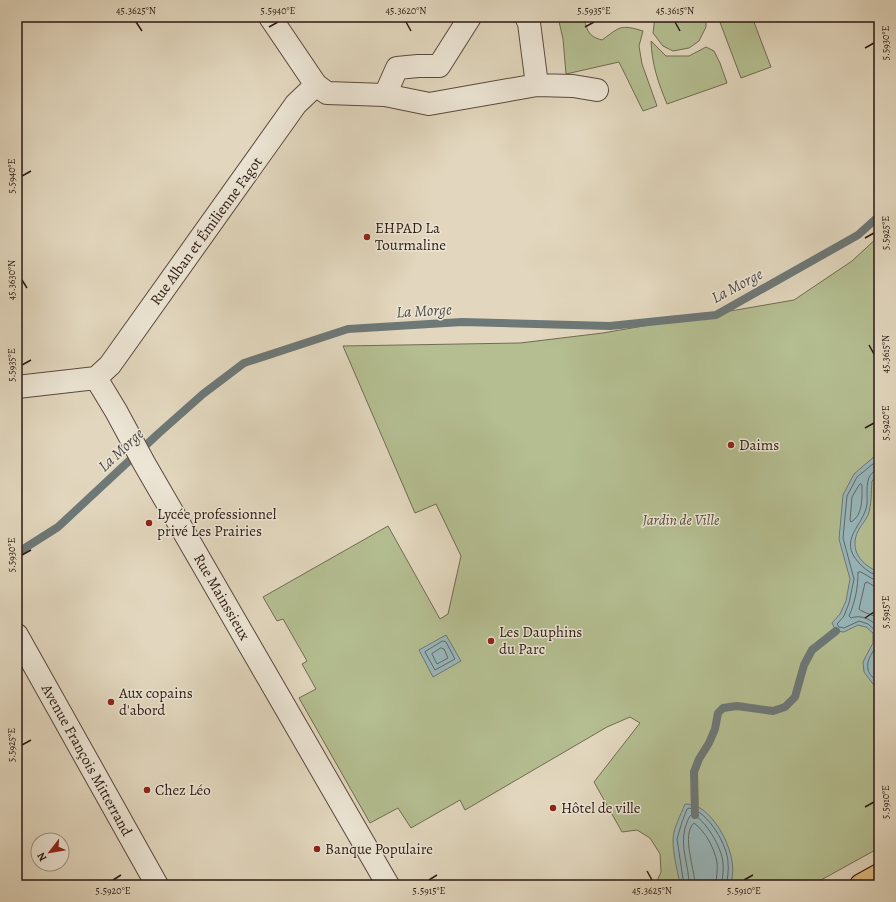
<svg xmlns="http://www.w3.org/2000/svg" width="896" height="902" viewBox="0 0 896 902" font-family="Alegreya,serif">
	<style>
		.green { fill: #b4be91; stroke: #706c52 }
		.water { fill: #98b7bb; stroke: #6d7877 }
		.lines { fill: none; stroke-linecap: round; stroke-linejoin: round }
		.shore { stroke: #626866; stroke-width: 1 }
		.stream { stroke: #6d7877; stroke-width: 8 }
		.minor-casing { stroke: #5a483d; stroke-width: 24 }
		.primary-casing { stroke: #2c1912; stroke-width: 24 }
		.minor { stroke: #ece5d5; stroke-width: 22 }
		.primary { stroke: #e1bc7f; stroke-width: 22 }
		.ticks { fill: none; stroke: #2c1912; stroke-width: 1.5 }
		.poi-dot { fill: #8f2418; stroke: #ece5d5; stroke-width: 1.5 }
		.labels { text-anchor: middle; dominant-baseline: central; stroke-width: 3; stroke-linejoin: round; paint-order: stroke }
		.poi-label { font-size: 15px; fill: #2c1912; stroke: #ece5d5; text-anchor: start }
		.street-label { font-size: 15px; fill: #2c1912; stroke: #ece5d5 }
		.park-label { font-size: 15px; font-style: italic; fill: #554b38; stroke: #ece5d5 }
		.water-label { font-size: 16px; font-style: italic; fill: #4c4845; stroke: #ece5d5 }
		.neatline { fill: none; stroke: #2c1912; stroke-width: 1.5 }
		.ticks-label { font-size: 10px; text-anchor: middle; fill: #2c1912 }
	</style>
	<rect width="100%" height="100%" fill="#e2d7be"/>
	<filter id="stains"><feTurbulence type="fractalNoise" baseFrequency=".005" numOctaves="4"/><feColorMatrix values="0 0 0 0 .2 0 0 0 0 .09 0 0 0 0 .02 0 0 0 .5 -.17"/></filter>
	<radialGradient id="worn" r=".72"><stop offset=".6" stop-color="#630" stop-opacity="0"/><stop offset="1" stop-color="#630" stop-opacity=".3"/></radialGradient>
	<!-- green -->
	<path class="green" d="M558,17h25c5,13 4,19 19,23 18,-13 18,-16 41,-9l-4,15 3,18 15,42 -14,5 -24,-49 -53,12 -3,-35z
		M655,17h51v10l-7,14 -10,7 -16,3 -10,-5 -10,-13z
		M718,17h34l19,50 -30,11z
		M651,41l15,15h23l17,-9 8,4 6,12 7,20 -60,21c-9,-22 -15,-39 -16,-63z
		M879,236v612l-67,37h-157l6,-13 -1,-18 -10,-16 -13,-8 -15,2 -28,-50 46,-59 -10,-6 -23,10 -142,83 -5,-10 -49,28 -13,-20 -28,15 -71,-125 17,-9 -14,-25 5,-3 -24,-42 -6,2 -14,-24 125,-71 52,93 8,-5 13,-58 -25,-52 -21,9 -72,-167 177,-3 83,-10 191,-33 58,-39z"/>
	<!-- water -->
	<path class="water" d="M879,454v19l-7,8c-1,11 0,23 -4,34 -2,5 -7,10 -10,16 -9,19 3,34 21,41v113l-6,-1 -9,-12 -1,-10 10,-19v-10l-7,-6 -8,-2 -14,7 -8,-1 -4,-8 8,-9 6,-13 4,-22 -11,-40 4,-44 11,-21 21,-18z
		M446,635l15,26 -28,16 -14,-27z
		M685,804c5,0 11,1 15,4 21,13 40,54 30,77h-51l1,-1c-3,-15 -7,-30 -7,-44 0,-12 8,-25 12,-36z"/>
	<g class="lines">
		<!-- shore -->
		<path class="shore" d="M879,459l-22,18 -10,19 -4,42 11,41 -5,24 -5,13 -7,8 2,3 5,1 15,-7 9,3 8,7c6,17 -11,24 -8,38 0,4 4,7 7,11l4,1
			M879,470c-16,2 -11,24 -12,34 -3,22 -30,35 -8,59 5,5 12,12 20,12
			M861,484l1,2c0,12 1,29 -11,36l-1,-2 2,-23 7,-12z
			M879,580l-6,-1 -12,-7h-3c0,16 -3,30 -9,44l2,2c11,-4 20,2 28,9
			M879,586h-5l-7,-4 -2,1 -6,26c4,4 14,5 20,10
			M443,641l3,1 9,17 -20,11 -10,-18z
			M441,648l3,1 4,9 -11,6 -5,-10z
			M684,885l-7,-46 5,-17 5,-13 2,-1c19,3 39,38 39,55 1,7 -1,15 -1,22
			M689,885c0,-21 -9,-35 -4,-57 2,-5 3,-11 7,-14 14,6 30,34 31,49 1,7 -1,15 -1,22
			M695,885c0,-16 -14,-50 -1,-62 12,9 20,25 23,39 1,7 -1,16 -1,23"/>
		<!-- stream -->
		<path class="stream" d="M17,553l41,-26 101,-94 44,-39 41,-31 104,-34 114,-7 148,4 106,-11 142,-80 21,-19
			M695,815l-1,-43 5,-13 10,-16 6,-14 3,-16 5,-5 14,-2 36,5 12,-4 10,-10 9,-32 8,-15 24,-19"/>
		<!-- minor casing -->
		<g class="minor-casing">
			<path id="minor" d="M270,17l46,68 11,8 58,2 44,9 108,-19 36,1 24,4
				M526,17l3,6 8,62
				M385,95l12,-27 21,-2h21l31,-49
				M96,378l20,33 28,52 244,422
				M96,378l14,-13 186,-261 20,-19
				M17,387l79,-9
				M17,635l140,250"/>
		</g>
		<!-- primary casing -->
		<g class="primary-casing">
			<path id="primary" d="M861,885l18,-10"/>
		</g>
		<!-- minor -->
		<use href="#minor" class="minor"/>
		<!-- primary -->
		<use href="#primary" class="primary"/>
	</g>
	<!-- ticks -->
	<path class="ticks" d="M136,22l6,9M406,22l5,9M675,22l5,9M269,27l9,-5M585,27l9,-5M865,48l9,-5M22,176l9,-5M865,238l9,-5M22,280l5,8M869,345l5,9M22,365l9,-5M865,428l9,-5M22,555l9,-5M865,618l9,-6M22,745l9,-5M865,807l9,-5M647,871l5,9M113,880l8,-5M429,880l8,-5M744,880l9,-5"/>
	<!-- markers -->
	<g class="poi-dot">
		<circle cx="367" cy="237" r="4"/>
		<circle cx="731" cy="445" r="4"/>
		<circle cx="149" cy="523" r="4"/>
		<circle cx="491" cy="641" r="4"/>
		<circle cx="111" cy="702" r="4"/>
		<circle cx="147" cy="790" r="4"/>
		<circle cx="553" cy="808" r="4"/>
		<circle cx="317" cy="849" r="4"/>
	</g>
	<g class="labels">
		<!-- poi labels -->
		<g class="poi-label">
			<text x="375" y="228">EHPAD La<tspan x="375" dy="17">Tourmaline</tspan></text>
			<text x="739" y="445">Daims</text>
			<text x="157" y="514">Lycée professionnel<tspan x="157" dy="17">privé Les Prairies</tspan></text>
			<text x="499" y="632">Les Dauphins<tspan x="499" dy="17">du Parc</tspan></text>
			<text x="119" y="693">Aux copains<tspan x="119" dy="17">d'abord</tspan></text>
			<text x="155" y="790">Chez Léo</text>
			<text x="561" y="808">Hôtel de ville</text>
			<text x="325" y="849">Banque Populaire</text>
		</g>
		<!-- street labels -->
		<g class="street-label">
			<text transform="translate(206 231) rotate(-54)">Rue Alban et Émilienne Fagot</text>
			<text transform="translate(222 597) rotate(60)">Rue Mainssieux</text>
			<text transform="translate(87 760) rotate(61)">Avenue François Mitterrand</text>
		</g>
		<!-- park labels -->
		<g class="park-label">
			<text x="681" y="520">Jardin de Ville</text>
		</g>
		<!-- water labels -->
		<g class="water-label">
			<text transform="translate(737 286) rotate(-28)">La Morge</text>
			<text transform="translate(424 311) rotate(-3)">La Morge</text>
			<text transform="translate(121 450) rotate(-43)">La Morge</text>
		</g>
	</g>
	<!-- margin -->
	<rect width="896" height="902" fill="none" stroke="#e2d7be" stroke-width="44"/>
	<!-- north arrow -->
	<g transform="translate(50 852) rotate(239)"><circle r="19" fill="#ece5d5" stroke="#9f9387"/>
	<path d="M0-3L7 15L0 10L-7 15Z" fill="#8f2418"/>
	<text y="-6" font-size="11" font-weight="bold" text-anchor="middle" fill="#2c1912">N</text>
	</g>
	<rect x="22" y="22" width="852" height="858" class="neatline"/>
	<g class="ticks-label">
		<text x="136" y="14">45.3625°N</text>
		<text x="278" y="14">5.5940°E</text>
		<text x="406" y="14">45.3620°N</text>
		<text x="594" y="14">5.5935°E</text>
		<text x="675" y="14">45.3615°N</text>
		<text transform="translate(885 43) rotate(-90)" y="4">5.5930°E</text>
		<text transform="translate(11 176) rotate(-90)" y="4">5.5940°E</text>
		<text transform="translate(885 233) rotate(-90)" y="4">5.5925°E</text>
		<text transform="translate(11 280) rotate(-90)" y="4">45.3630°N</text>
		<text transform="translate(885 354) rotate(-90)" y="4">45.3615°N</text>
		<text transform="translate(11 365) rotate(-90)" y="4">5.5935°E</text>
		<text transform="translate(885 423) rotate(-90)" y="4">5.5920°E</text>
		<text transform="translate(11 555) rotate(-90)" y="4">5.5930°E</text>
		<text transform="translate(885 612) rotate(-90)" y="4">5.5915°E</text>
		<text transform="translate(11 745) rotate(-90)" y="4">5.5925°E</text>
		<text transform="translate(885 802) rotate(-90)" y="4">5.5910°E</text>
		<text x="113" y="894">5.5920°E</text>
		<text x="429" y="894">5.5915°E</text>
		<text x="652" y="894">45.3625°N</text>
		<text x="744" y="894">5.5910°E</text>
	</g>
	<rect width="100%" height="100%" filter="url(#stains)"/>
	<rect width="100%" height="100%" fill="url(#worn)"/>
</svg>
